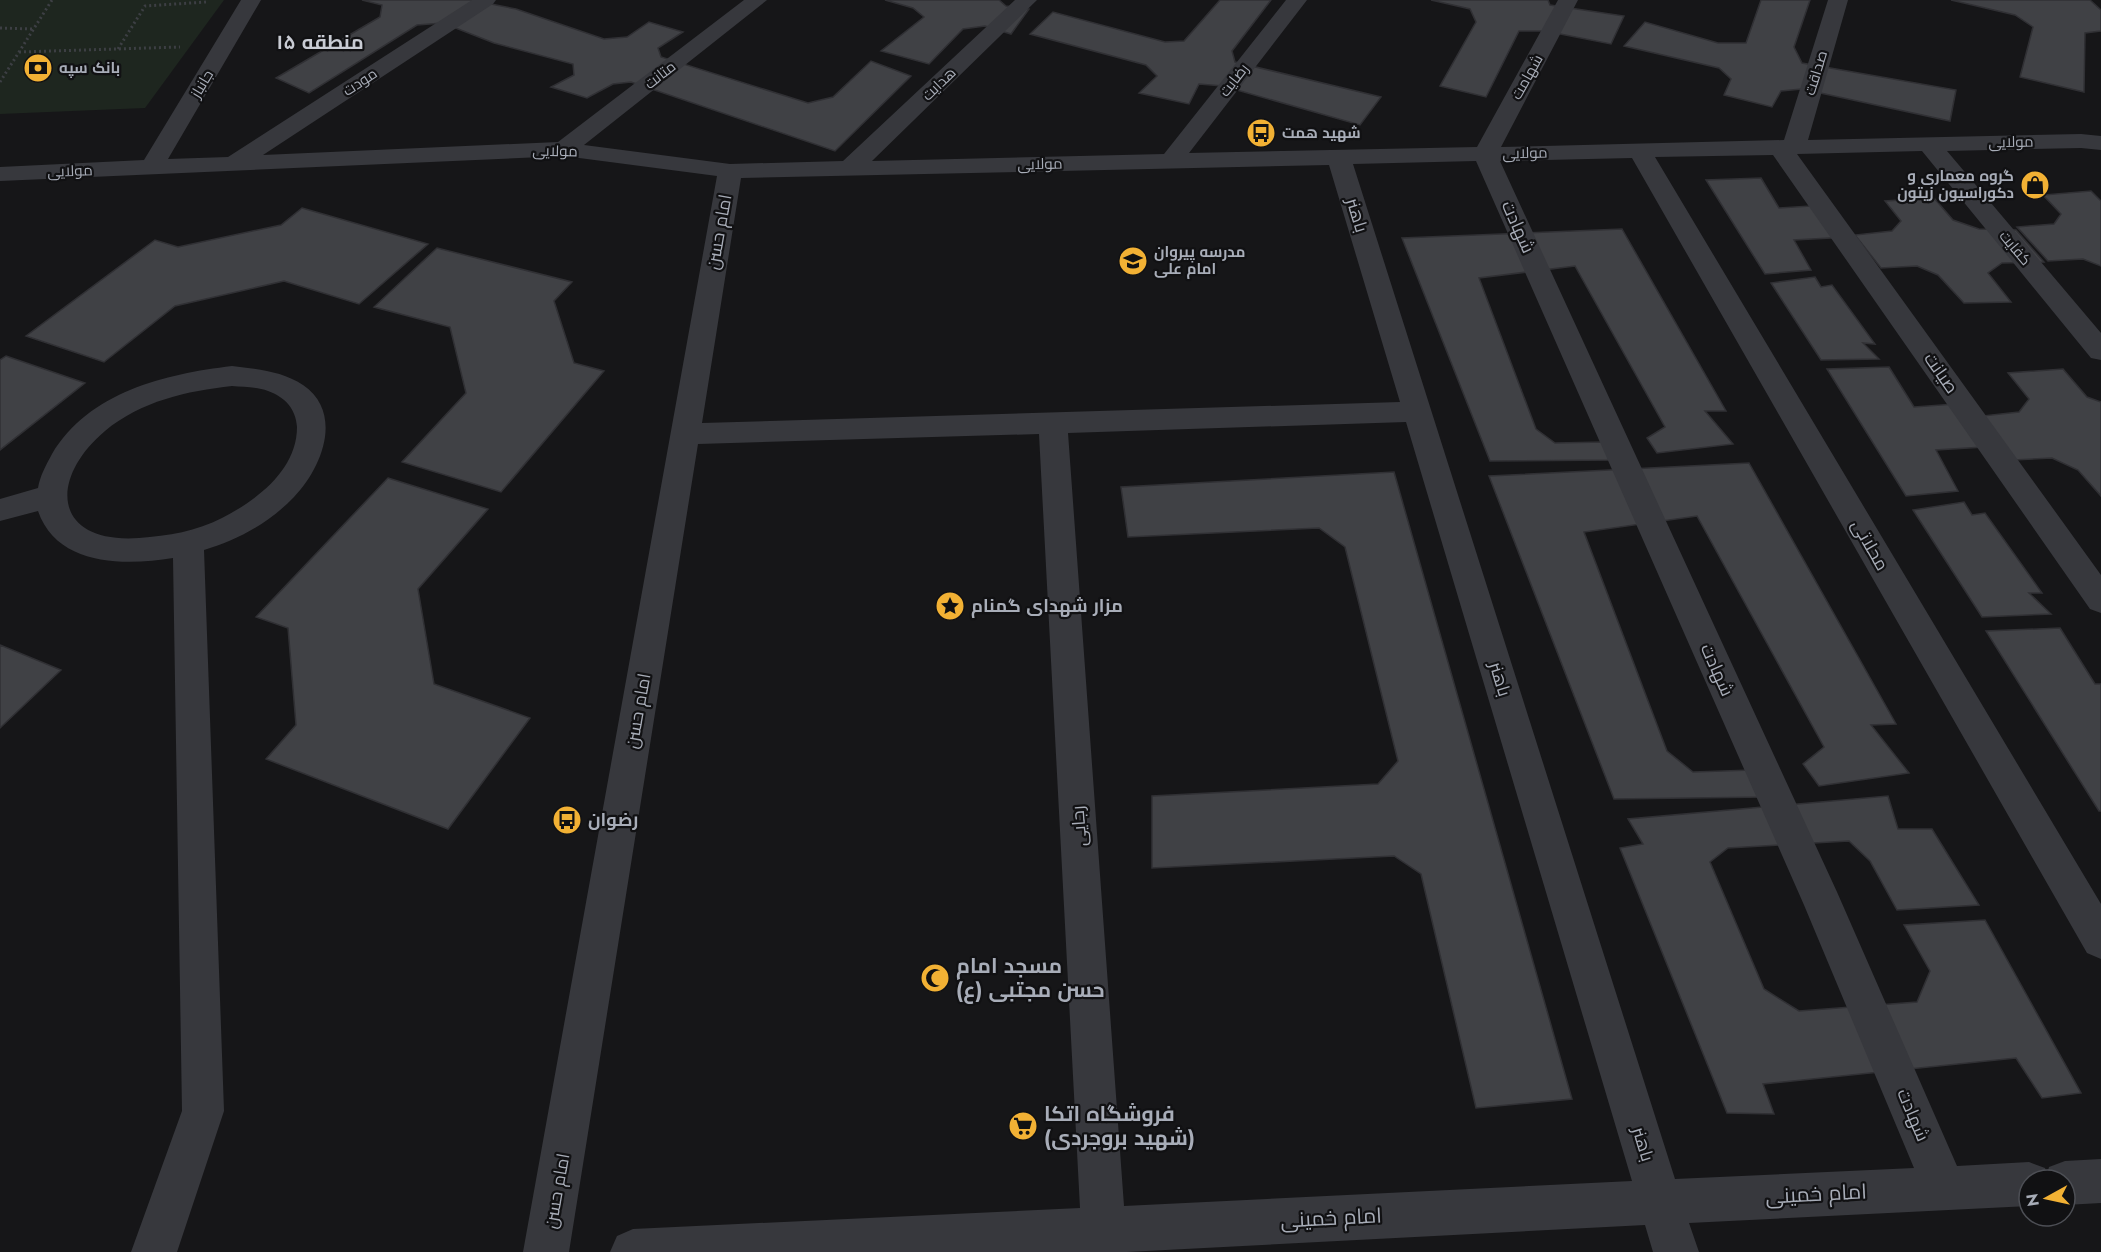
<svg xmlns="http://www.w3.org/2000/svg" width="2101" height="1252" viewBox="0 0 2101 1252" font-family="Jost,Cairo,sans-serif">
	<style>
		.green { fill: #1e261f }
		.building { fill: #404145; stroke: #303034; stroke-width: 1.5 }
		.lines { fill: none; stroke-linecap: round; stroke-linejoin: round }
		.path { stroke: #3d3f44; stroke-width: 3; stroke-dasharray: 2 3; stroke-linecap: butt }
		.street { fill: #37383d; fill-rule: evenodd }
		.labels { text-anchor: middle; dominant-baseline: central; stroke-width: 4.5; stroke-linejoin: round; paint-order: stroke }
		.far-poi-label { font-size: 15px; font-weight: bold; fill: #a8adb8; stroke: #111113; text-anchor: start }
		.far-street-label { font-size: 15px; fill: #a8adb8; stroke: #111113 }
		.street-label { font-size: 18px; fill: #a8adb8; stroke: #111113 }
		.poi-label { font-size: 18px; font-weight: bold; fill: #a8adb8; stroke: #111113; text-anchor: start }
		.far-district-label { font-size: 20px; font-weight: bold; fill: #c9ccd4; stroke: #111113 }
		.near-poi-label { font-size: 21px; font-weight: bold; fill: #a8adb8; stroke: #111113; text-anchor: start }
		.near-street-label { font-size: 21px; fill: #a8adb8; stroke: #111113 }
	</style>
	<rect width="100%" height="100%" fill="#161618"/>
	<!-- green -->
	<path class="green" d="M0,0h224l-79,108 -145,6z"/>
	<!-- building -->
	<path class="building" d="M471,0l45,9 88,30 23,-2 22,-15 34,10 -25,16 3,9 147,46 25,-6 38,-36 40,15 -76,75 -204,-69 -18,2 -26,14 -36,-11 23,-12 -1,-11 -79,-21 -51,-20 -26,2 -108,68 -33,-15 104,-61 2,-12 -20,-5z
		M885,0h114l7,6 23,3 -18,25 -26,-8 -22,3 -34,35 -48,-13 43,-34 -11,-9z
		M1220,0h51l-39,51 3,11 146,35 -21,28 -137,-39 -24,-2 -10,20 -50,-11 18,-17 -11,-11 -116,-31 23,-22 112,30 19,-1z
		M1431,0h117l2,5 74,11 -13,28 -66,-13h-26l-33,66 -46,-11 36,-64 -6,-13z
		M1761,0h49l-16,47 8,16 154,27 -6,31 -148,-32 -21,2 -9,16 -48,-12 7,-16 -12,-11 -95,-22 21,-24 73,21h28z
		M1951,0h139l11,10v21l-16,2 -1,59 -64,-15 13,-50 -18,-12z
		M1761,178l18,30 48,-3 22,32 -55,3 17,30 -46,4 -59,-94z
		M2091,191l10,10v65l-18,-7 -35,2 -31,-34 37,-3 7,-10 -18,-19z
		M1934,198l19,22 26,9 37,1 28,32 -42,1 -14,10 23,29 -47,1 -26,-28 -21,-9 -36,2 -26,-33 37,-4 9,-10 -16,-20z
		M302,208l126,36 -69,60 -75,-23 -109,25 -71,56 -78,-26 129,-96 23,7 103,-22z
		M1622,229l104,182h-21l28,33 -76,9 -10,-15 18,-11 -90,-161 -96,12 57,151 19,14 48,-1 11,18 -124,1 -88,-223z
		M437,248l135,34 -18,19 20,62 30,8 -103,121 -99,-30 64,-69 -16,-66 -76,-20z
		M1815,277l6,10 11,-2 43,59 -12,-1 16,16 -58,1 -50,-77z
		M6,356l79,27 -85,67v-90z
		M1889,367l25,40 55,-4 31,43 -64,4 22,41 -52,5 -79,-127z
		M2063,369l24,28 14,5v94l-23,-26 -26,-12 -39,2 -31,-44 37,-4 10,-13 -21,-26z
		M1749,463l147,261 -25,1 38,48 -90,13 -16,-22 21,-17 -127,-231 -113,16 83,219 26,21 59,-2 14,27 -152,2 -125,-323z
		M1394,472l178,627 -96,9 -55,-234 -27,-18 -242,12v-72l226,-12 20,-23 -53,-214 -26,-19 -191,9 -7,-50z
		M388,478l100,31 -70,80 16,95 96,34 -82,111 -182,-70 30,-34 -8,-97 -32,-11z
		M1964,502l8,13 13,-2 57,80h-13l22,21 -69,3 -69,-107z
		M2060,628l35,56h6v127h-2l-113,-180z
		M0,645l61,25 -61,58z
		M1888,796l10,33h34l47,76 -82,5 -27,-49 -21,-20 -121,7 -18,14 54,127 35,22 118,-9 13,-31 -26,-46 81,-5 96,173 -39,5 -26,-40 -253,26 11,30 -47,-1 -107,-265 23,-4 -15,-25z"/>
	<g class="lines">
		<!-- path -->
		<path class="path" d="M0,28l32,1
			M118,49l27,-43 61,-4
			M19,52l161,-5
			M0,82l52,-82"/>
		<!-- street -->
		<path class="street" d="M241,0h20l-93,159 60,-2 244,-157h24l-3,4 -230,151 295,-13 186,-142h23l-183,145 146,19 113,-3 172,-161h22l-165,161 292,-7 122,-154h21l-118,153 288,-6 81,-147h20l-77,147 283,-7 44,-140h20l-40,140 273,-6 20,2v14l-20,-2 -134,3 154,182v27l-10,-2 -169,-207 -125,3 304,421v38l-11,-4 -317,-454 -118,2 446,747v55l-14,-6 -455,-795 -132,3 337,731 120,274 72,-4 16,6 2,6 2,-7 16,-6 36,-2v44l-36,2v-25h-36v26l-340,17 10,29h-46l-8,-27 -518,27h-517l7,-16 16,-7 447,-21 -41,-774 -341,10 -129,808h-46l194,-1076 -153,-20 -564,25v-14l144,-7zM1476,161l328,744 110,263 -239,11 -322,-1015zM1329,165l71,237 -698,21 39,-245zM1406,422l226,759 -508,25 -56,-773z
			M232,366c24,3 50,5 71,19 41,28 19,83 -9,112 -25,26 -56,43 -90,53l20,561 -47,141h-46l51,-141 -9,-553c-49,8 -116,8 -135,-47l-38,10v-22l38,-11c2,-12 8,-23 14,-34 37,-62 113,-80 180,-88zM232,386c12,1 25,1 36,5 17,6 28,18 29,36 0,43 -40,73 -75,91 -25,13 -54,18 -83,20 -86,6 -91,-59 -34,-107 36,-30 82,-40 127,-45z"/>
	</g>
	<!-- icons -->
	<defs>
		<g id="bank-disc" transform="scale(1.5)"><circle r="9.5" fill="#f2b134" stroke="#111113"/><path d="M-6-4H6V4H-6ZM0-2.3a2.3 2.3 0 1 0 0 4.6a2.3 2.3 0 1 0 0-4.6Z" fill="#111"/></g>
		<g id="bus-disc" transform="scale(1.5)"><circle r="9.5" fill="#f2b134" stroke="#111113"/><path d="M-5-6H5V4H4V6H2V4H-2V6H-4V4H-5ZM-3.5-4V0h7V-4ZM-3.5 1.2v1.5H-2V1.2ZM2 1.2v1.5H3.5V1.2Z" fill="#111"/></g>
		<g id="shop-disc" transform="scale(1.5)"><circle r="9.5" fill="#f2b134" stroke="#111113"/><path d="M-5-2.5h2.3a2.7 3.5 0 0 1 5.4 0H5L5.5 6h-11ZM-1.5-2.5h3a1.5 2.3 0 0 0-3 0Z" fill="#111"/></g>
		<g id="school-disc" transform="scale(1.5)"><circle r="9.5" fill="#f2b134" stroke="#111113"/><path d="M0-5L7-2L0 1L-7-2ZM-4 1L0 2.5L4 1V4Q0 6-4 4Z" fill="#111"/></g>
		<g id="sight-disc" transform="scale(1.5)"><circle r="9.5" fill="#f2b134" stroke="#111113"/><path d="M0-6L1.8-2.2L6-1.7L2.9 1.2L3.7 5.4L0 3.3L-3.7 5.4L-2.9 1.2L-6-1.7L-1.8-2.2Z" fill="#111"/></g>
		<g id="mosque-disc" transform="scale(1.5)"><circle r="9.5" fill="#f2b134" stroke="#111113"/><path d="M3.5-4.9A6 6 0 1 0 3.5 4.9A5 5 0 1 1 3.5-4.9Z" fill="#111"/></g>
		<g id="supermarket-disc" transform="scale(1.5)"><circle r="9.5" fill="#f2b134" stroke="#111113"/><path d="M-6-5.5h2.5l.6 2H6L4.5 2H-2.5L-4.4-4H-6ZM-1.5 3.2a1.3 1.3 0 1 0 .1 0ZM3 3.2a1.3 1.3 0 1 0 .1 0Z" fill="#111"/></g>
	</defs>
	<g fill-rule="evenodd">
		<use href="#bank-disc" x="38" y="68"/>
		<use href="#bus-disc" x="1261" y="133"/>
		<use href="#shop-disc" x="2035" y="185"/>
		<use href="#school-disc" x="1133" y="261"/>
		<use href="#sight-disc" x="950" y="606"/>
		<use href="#bus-disc" x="567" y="820"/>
		<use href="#mosque-disc" x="935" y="978"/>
		<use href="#supermarket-disc" x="1023" y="1126"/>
	</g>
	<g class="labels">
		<!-- far-poi labels -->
		<g class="far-poi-label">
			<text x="59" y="68">بانک سپه</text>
			<text x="1282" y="133">شهید همت</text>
			<text x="2014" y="176" text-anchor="end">گروه معماری و<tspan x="2014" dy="17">دکوراسیون زیتون</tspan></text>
			<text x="1154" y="252">مدرسه پیروان<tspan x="1154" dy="17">امام علی</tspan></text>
		</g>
		<!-- far-street labels -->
		<g class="far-street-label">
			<text transform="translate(1816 73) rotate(-73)">صداقت</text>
			<text transform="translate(660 75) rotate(-38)">متانت</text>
			<text transform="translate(1527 77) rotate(-61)">شهامت</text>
			<text transform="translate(1234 80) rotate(-52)">رضایت</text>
			<text transform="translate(360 82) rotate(-33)">مودت</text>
			<text transform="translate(202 84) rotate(-59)">جانباز</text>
			<text transform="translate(939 84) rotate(-44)">هدایت</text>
			<text transform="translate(2011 142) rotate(-1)">مولايی</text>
			<text transform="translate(555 151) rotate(1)">مولايی</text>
			<text transform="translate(1525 153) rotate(-1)">مولايی</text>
			<text transform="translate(1040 164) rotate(-1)">مولايی</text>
			<text transform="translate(70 171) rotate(-2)">مولايی</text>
			<text transform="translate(2015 248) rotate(50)">کفایت</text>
		</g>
		<!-- street labels -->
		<g class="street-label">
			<text transform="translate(1357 215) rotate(73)">باهنر</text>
			<text transform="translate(1518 227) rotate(66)">شهادت</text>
			<text transform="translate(719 232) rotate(-80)">امام حسن</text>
			<text transform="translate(1941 373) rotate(55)">صیانت</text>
			<text transform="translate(1870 545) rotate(60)">محلاتی</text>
			<text transform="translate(1717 670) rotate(66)">شهادت</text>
			<text transform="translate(1500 679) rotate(73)">باهنر</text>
			<text transform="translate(638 711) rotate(-80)">امام حسن</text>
			<text transform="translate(1079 826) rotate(-94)">رجایی</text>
			<text transform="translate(1913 1115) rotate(67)">شهادت</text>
			<text transform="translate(1643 1144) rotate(73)">باهنر</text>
			<text transform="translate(557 1191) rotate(-80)">امام حسن</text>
		</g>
		<!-- poi labels -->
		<g class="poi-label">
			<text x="971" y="606">مزار شهدای گمنام</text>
			<text x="588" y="820">رضوان</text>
		</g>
		<!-- far-district labels -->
		<g class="far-district-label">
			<text x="320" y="42">منطقه ۱۵</text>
		</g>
		<!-- near-poi labels -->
		<g class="near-poi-label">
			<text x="956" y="966">مسجد امام<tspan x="956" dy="24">حسن مجتبی (ع)</tspan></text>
			<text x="1044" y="1114">فروشگاه اتکا<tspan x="1044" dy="24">(شهید بروجردی)</tspan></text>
		</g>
		<!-- near-street labels -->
		<g class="near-street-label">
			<text transform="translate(1816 1194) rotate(-3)">امام خمینی</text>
			<text transform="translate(1331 1218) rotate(-3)">امام خمینی</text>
		</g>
	</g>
	<!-- north arrow -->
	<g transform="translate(2047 1198) rotate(262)"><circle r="28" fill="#111113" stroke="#4d4f55" stroke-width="1.5"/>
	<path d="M0-4.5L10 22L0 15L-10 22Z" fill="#f2b134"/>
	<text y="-9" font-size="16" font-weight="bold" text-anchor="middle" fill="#a8adb8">N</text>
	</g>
</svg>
